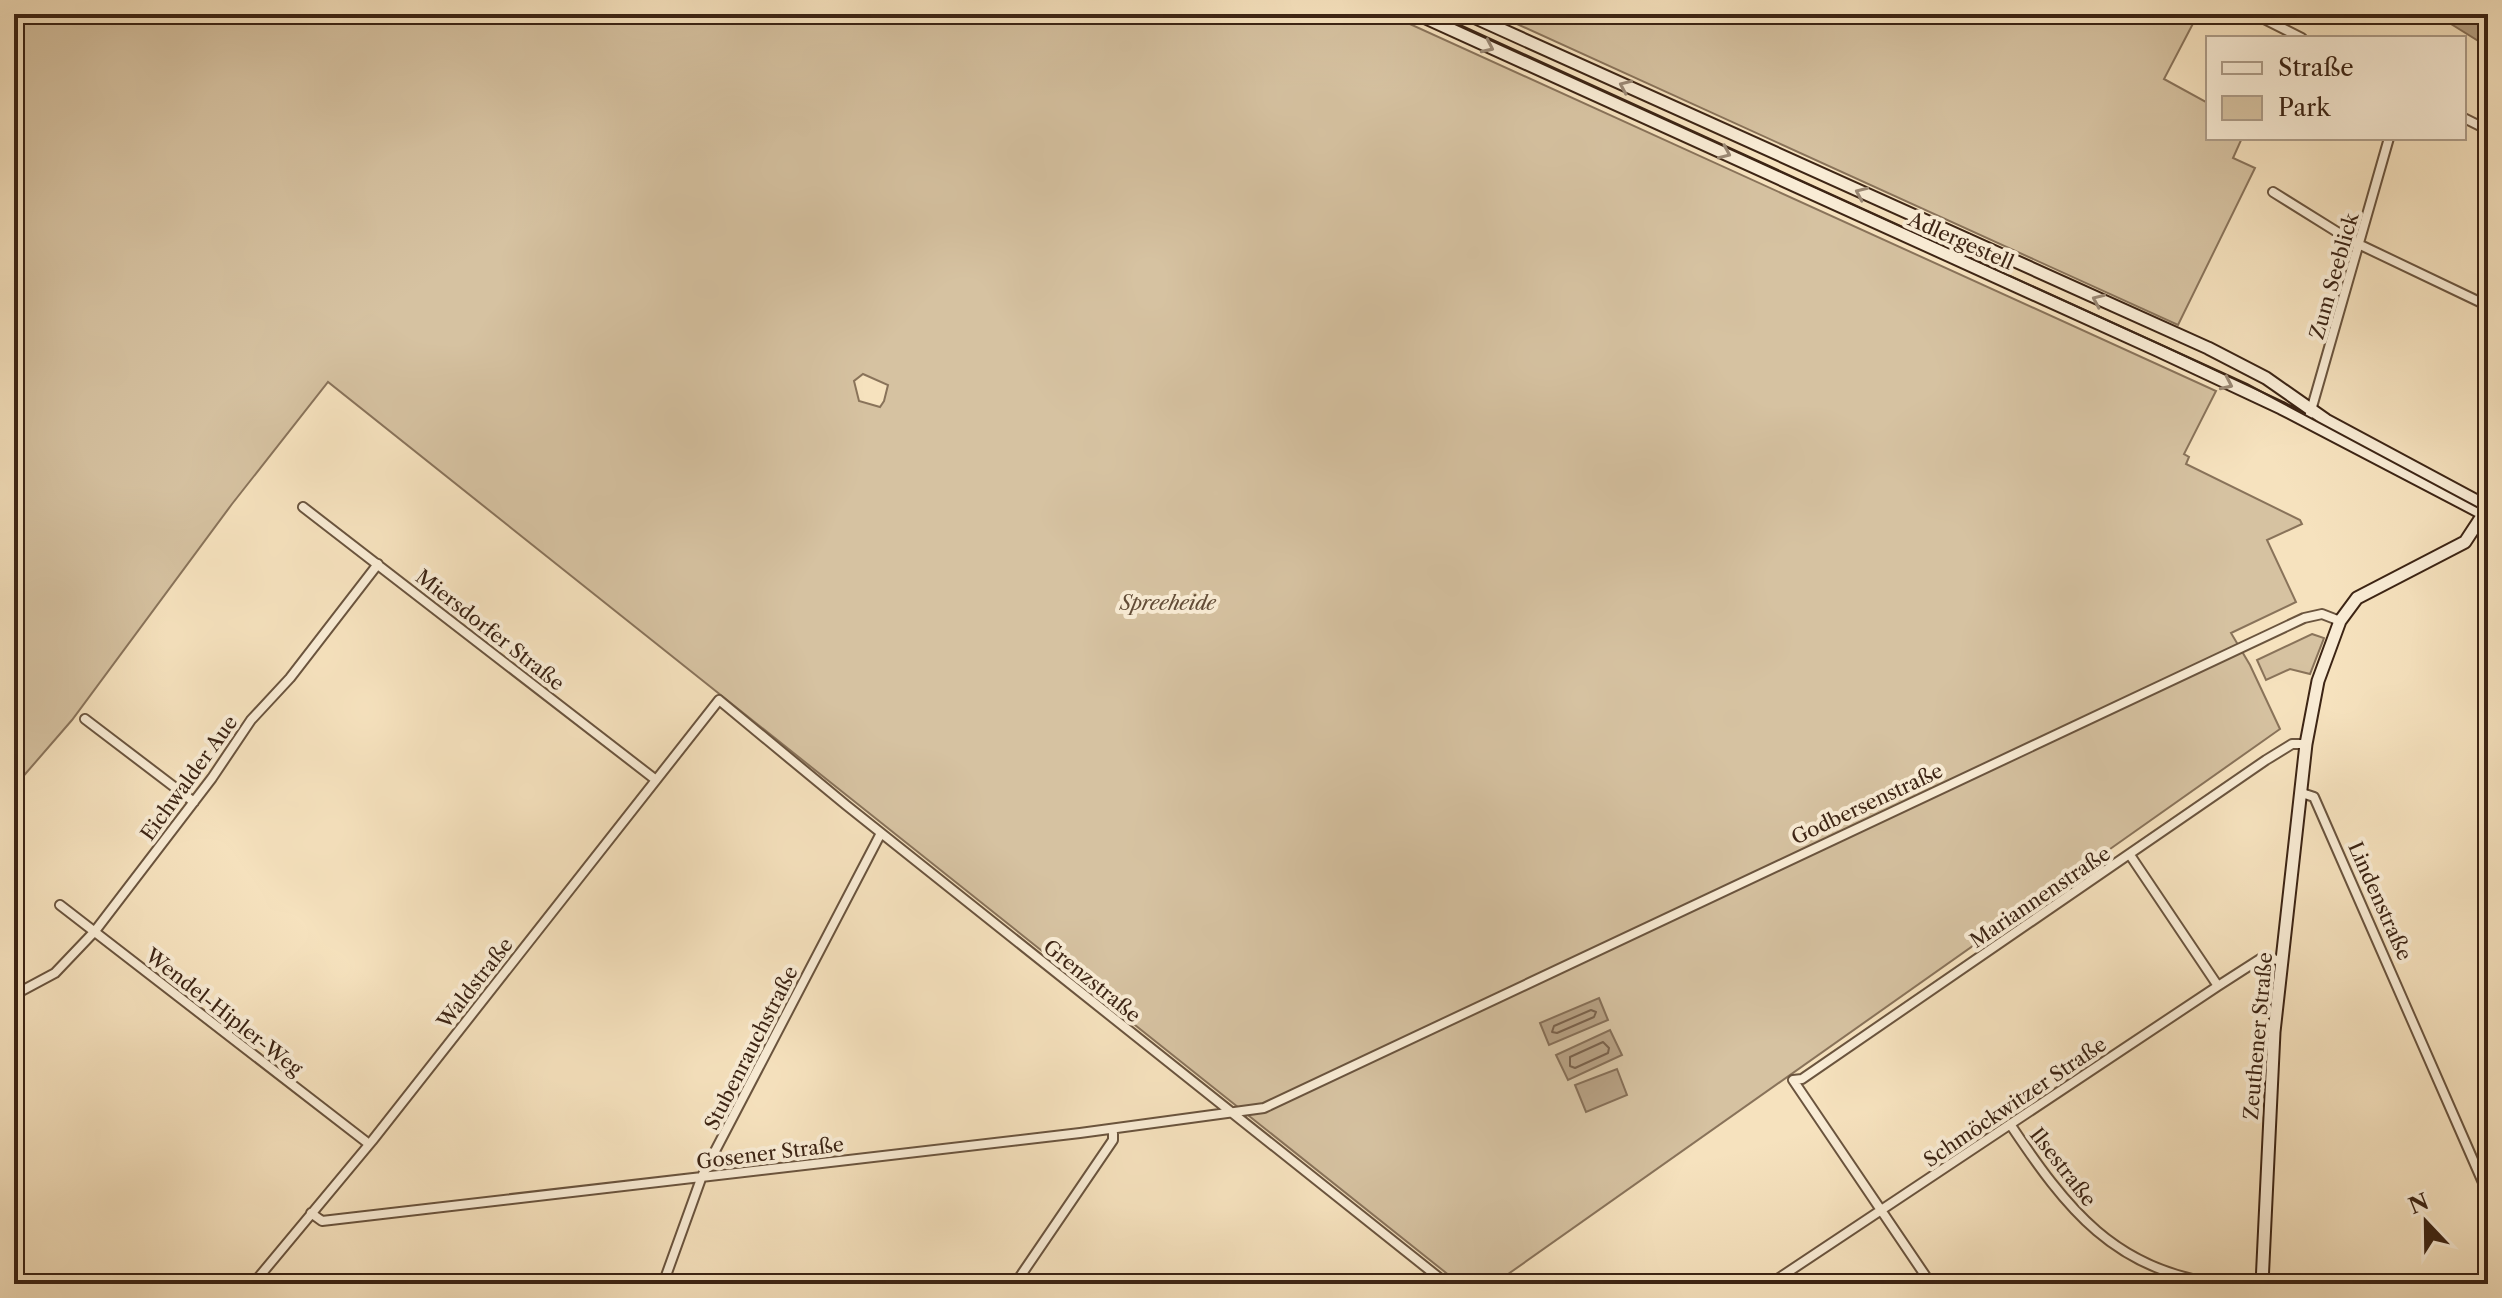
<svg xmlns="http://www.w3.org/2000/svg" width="2502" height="1298" viewBox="0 0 2502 1298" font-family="'Libre Caslon Text',serif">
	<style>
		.green { fill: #d6c2a1; stroke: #89735a; stroke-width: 2; fill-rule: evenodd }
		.water { fill: #b7a184; stroke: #866f57; stroke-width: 2 }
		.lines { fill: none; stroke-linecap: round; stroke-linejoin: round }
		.shore { stroke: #7a624c; stroke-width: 2 }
		.minor-casing { stroke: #6a543e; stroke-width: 12 }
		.secondary-casing { stroke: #3c2414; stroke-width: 15 }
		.minor { stroke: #f9ecd5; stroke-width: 8 }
		.secondary { stroke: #f9ecd5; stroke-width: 11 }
		.tram { stroke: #3c2414; stroke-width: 2 }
		.oneway { stroke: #9a8874 }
		.labels { text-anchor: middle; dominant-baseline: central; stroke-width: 8; stroke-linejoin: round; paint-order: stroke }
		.street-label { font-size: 20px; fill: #3c2414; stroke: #f9ecd5 }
		.park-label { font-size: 20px; font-style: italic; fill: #624c37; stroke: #f9ecd5 }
	</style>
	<rect width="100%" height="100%" fill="#f6e2be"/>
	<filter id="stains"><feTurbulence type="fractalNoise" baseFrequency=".0025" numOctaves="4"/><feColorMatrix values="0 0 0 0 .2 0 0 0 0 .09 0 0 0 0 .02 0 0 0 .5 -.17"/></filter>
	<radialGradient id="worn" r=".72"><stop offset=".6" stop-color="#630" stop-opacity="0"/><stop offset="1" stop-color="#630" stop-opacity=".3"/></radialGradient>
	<!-- green -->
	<path class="green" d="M14,14h1374l828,377 -32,63 5,3 -3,7 114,56 2,4 -35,16 29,62 -65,31 19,32 30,64 -786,555h-34l-1132,-902 -96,122 -160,216 -58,67zM863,374l25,11 -4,16 -4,6 -21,-6 -5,-20z
		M1495,14h703l-34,65 44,24v35h34l-9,20 22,10 -77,157z
		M2312,634l12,4 -14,36 -20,-5 -24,11 -9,-20z"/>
	<!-- water -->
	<path class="water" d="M2435,14h53v33z
		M1599,998l9,22 -59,25 -9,-22z
		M1610,1030l12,25 -54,25 -12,-25z
		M1617,1069l10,26 -41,17 -11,-27z"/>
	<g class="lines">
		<!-- shore -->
		<path class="shore" d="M1591,1010l5,2 -2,5 -37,16 -5,-1 2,-6z
			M1603,1042l6,6 -1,5 -33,15 -5,-2v-9z"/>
		<!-- minor casing -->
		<g class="minor-casing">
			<path id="minor" d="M2254,14l48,24
				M2464,118l24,12
				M2273,192l77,48 134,64
				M2310,414l79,-276
				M303,507l353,273
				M85,719l109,83
				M2302,793l12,4 174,397
				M2130,855l88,131
				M60,905l309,239
				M14,995l41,-22 40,-42 117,-153 39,-58 39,-42 88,-114
				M2010,1124c56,84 105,148 212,160
				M311,1213l11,8 758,-88 184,-25 1040,-490 18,-4 18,7
				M253,1284l119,-143 347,-441 127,105 601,479
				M663,1284l39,-108 179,-343
				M1015,1284l98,-144v-11
				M1770,1284l448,-298 42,-27 22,1
				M1931,1284l-138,-204 9,-1 464,-319 26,-16h14"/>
		</g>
		<!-- secondary casing -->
		<g class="secondary-casing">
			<path id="secondary" d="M1417,14l740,336 124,58 203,106
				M1467,14l741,334 58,30 60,42 162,87 -23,35 -108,56 -17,23 -22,60 -12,63 -32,288 -12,252"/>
		</g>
		<!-- minor -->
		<use href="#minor" class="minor"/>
		<!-- secondary -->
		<use href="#secondary" class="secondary"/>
		<!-- tram -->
		<path class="tram" d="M1436,14l811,370 241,129"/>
	</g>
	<!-- one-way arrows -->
	<defs><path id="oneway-chevron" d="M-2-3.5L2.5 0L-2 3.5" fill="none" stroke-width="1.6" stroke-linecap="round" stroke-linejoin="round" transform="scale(2)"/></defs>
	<g class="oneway">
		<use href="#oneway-chevron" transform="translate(1488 47) rotate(25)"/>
		<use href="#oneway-chevron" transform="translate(1625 86) rotate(-156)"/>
		<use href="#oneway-chevron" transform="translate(1725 153) rotate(24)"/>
		<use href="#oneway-chevron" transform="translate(1861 193) rotate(-156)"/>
		<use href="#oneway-chevron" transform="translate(2098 300) rotate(-156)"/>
		<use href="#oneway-chevron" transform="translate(2227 384) rotate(25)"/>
	</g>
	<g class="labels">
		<!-- street labels -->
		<g class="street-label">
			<text transform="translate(1961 241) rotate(24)">Adlergestell</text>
			<text transform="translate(2334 276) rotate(-74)">Zum Seeblick</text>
			<text transform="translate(490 630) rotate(38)">Miersdorfer Straße</text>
			<text transform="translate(189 778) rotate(-54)">Eichwalder Aue</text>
			<text transform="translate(1867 804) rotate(-25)">Godbersenstraße</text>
			<text transform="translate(2040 897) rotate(-34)">Mariannenstraße</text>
			<text transform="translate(2380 901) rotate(66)">Lindenstraße</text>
			<text transform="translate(1092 981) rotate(39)">Grenzstraße</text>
			<text transform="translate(475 983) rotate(-52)">Waldstraße</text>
			<text transform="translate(224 1012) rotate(38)">Wendel-Hipler-Weg</text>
			<text transform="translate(2258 1036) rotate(-85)">Zeuthener Straße</text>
			<text transform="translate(751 1048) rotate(-63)">Stubenrauchstraße</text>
			<text transform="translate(2015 1102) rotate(-34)">Schmöckwitzer Straße</text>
			<text transform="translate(770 1153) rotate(-7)">Gosener Straße</text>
			<text transform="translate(2063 1167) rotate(52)">Ilsestraße</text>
		</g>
		<!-- park labels -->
		<g class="park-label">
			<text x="1168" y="603">Spreeheide</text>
		</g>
	</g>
	<!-- margin -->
	<rect width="2502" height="1298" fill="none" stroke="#f6e2be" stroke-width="48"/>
	<rect x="16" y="16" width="2470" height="1266" fill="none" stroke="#3c2414" stroke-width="4"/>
	<rect x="24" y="24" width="2454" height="1250" fill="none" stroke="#3c2414" stroke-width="2"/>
	<!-- legend -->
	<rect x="2206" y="36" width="260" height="104" fill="#f9ecd5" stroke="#ad9c88" stroke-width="2"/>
	<rect x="2222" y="62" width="40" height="12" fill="#f9ecd5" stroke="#ad9c88" stroke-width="2"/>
	<text x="2278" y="76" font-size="24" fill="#3c2414">Straße</text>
	<rect x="2222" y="96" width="40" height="24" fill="#d6c2a1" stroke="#ad9c88" stroke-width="2"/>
	<text x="2278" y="116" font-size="24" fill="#3c2414">Park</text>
	<!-- north arrow -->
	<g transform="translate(2426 1222) rotate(338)" stroke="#f9ecd5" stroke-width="6" paint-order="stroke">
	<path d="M0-6L14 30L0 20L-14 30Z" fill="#3c2414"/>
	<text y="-12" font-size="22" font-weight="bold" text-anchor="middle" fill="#3c2414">N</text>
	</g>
	<rect width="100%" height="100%" filter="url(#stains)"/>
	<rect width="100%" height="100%" fill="url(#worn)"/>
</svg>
